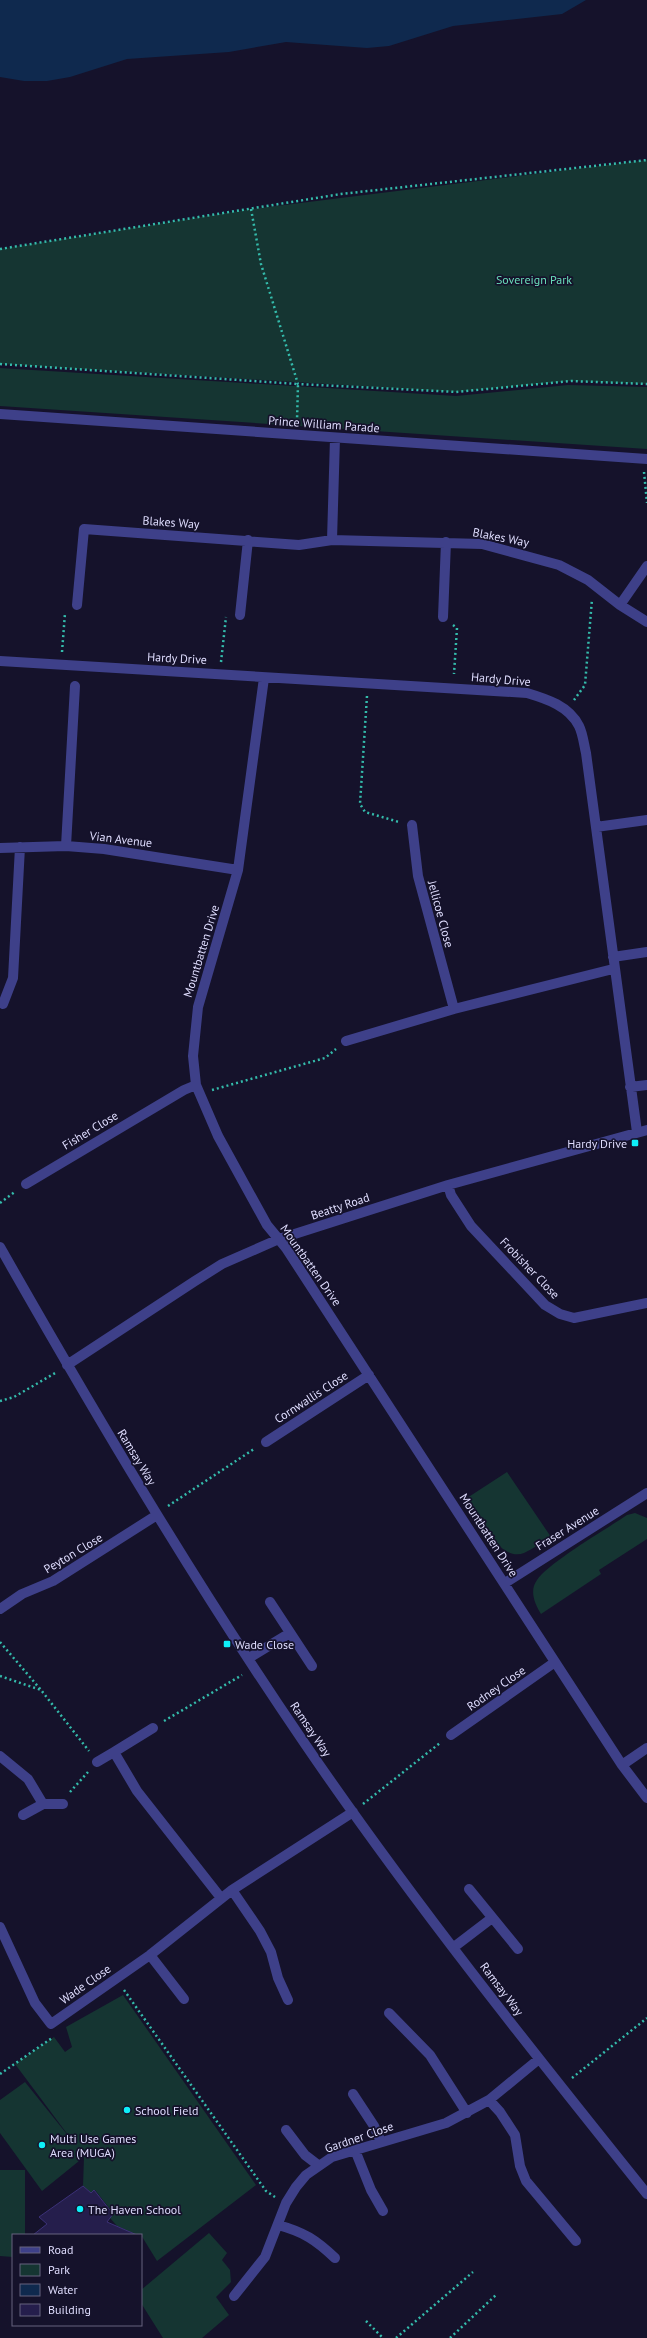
<svg xmlns="http://www.w3.org/2000/svg" width="647" height="2338" viewBox="0 0 647 2338" font-family="'PT Sans',sans-serif">
	<style>
		.green { fill: #153532 }
		.water { fill: #0f294e }
		.building { fill: #251e4c; stroke: #3b3177 }
		.lines { fill: none; stroke-linecap: round; stroke-linejoin: round }
		.path { stroke: #34bbab; stroke-width: 2.5; stroke-dasharray: 2 3; stroke-linecap: butt }
		.minor { stroke: #3e4089; stroke-width: 10 }
		.poi-dot { fill: #0eeff9; stroke: #15122b; stroke-width: 1.5 }
		.labels { text-anchor: middle; dominant-baseline: central; stroke-width: 3.5; stroke-linejoin: round; paint-order: stroke }
		.park-label { font-size: 12px; fill: #69deba; stroke: #15122b }
		.street-label { font-size: 12px; fill: #dfddfe; stroke: #15122b }
		.poi-label { font-size: 12px; fill: #dfddfe; stroke: #15122b; text-anchor: start }
	</style>
	<rect width="100%" height="100%" fill="#15122b"/>
	<!-- green -->
	<path class="green" d="M647,160v224l-76,-3 -115,11 -456,-28v-115l251,-40z
		M0,368l456,28 112,-11 79,2v62l-647,-43z
		M507,1472l44,65c-9,5 -18,12 -27,16 -25,10 -46,-38 -57,-55z
		M635,1513l12,5v21l-48,31 2,4 -60,40c-6,-10 -12,-23 -4,-34 11,-17 71,-52 90,-65z
		M123,1995l133,190 -99,76 -16,-26h-16l1,-5 -9,-4 -7,-8 3,-5 -18,-23 -4,3 -8,-7 1,-29 -42,34 -42,-58v-33l25,-18 49,61 -59,-79 39,-27 11,15 7,-5 -6,-20z
		M0,2170h25v65h-12v22l-13,-1z
		M209,2233l18,20 -5,7 8,10 1,12 -15,15 13,18 -27,23h-39l-22,-35v-13z"/>
	<!-- water -->
	<path class="water" d="M0,0h586l-24,14 -109,12 -64,20 -22,2 -81,-6 -57,10 -102,7 -57,18 -23,4h-23l-24,-4z"/>
	<!-- building -->
	<path class="building" d="M83,2186l8,7 3,-3 19,24 -6,8 30,13h-104l14,-11 -8,-7z"/>
	<g class="lines">
		<!-- path -->
		<path class="path" d="M251,209l10,55 37,120 158,8 115,-11 76,3
			M0,249l341,-55 306,-34
			M0,364l298,20 -1,37
			M644,472l3,31
			M453,625l4,3 -3,46
			M62,652l3,-39
			M221,662l5,-45
			M367,696l-7,108 5,8 34,10
			M574,700l11,-15 7,-86
			M212,1090l113,-32 11,-9
			M0,1203l16,-12
			M0,1401l14,-4 43,-25
			M168,1506l86,-57
			M0,1642l41,48
			M0,1676l41,14 48,61
			M164,1721l78,-46
			M70,1792l18,-20
			M363,1804l77,-61
			M124,1990l142,201 9,6
			M0,2074l52,-36
			M572,2078l75,-60
			M366,2321l17,17
			M396,2338l77,-66
			M450,2338l47,-44"/>
		<!-- minor -->
		<path class="minor" d="M0,414l647,45
			M332,540l3,-102
			M77,605l7,-76 215,16 33,-5 150,4 77,21 29,15 32,25 27,17
			M620,605l27,-39
			M240,615l8,-75
			M443,617l3,-75
			M0,661l527,32c20,6 42,13 52,33 4,8 5,19 7,27l51,379
			M264,678l-26,192 -40,137 -5,49 3,29 22,51 49,89 19,23 336,517 25,33
			M412,825l6,51 36,133
			M596,827l51,-7
			M66,846l9,-160
			M0,848l66,-2 38,3 134,21
			M613,957l34,-5
			M3,1004l10,-26 7,-131
			M346,1041l108,-32 159,-40
			M630,1087l17,-2
			M26,1184l158,-94 12,-5
			M448,1185l3,10 20,31 74,79 15,9 14,4 73,-15
			M0,1247c96,169 195,336 305,497 106,155 224,303 342,450
			M67,1365l128,-84 27,-17 57,-25 169,-54 199,-55
			M266,1442l103,-67
			M505,1583l142,-90
			M270,1602l42,64
			M0,1609l22,-15 31,-13 104,-66
			M249,1658l41,-25
			M153,1728l-39,24 23,39 84,107
			M451,1735l104,-73
			M0,1756l28,23 15,25
			M97,1762l17,-10
			M622,1765l25,-17
			M23,1815l20,-11h20
			M469,1889l49,60
			M232,1890l28,41 11,21 7,26 10,22
			M0,1927l35,76 16,21 99,-69 82,-65 121,-78
			M454,1947l38,-29
			M150,1955l34,44
			M389,2013l41,42 37,58
			M353,2094l21,32 7,16
			M489,2100l11,12 15,23 5,31 6,15 50,60
			M286,2130l19,25 13,10
			M355,2150l16,40 12,21
			M278,2225c26,7 38,15 57,33
			M234,2296l31,-39 21,-54 10,-16 10,-12 26,-18 114,-34 43,-23 50,-41"/>
	</g>
	<!-- markers -->
	<g class="poi-dot">
		<rect x="631" y="1139" width="8" height="8" rx="2"/>
		<rect x="223" y="1640" width="8" height="8" rx="2"/>
		<circle cx="127" cy="2110" r="4"/>
		<circle cx="42" cy="2145" r="4"/>
		<circle cx="80" cy="2209" r="4"/>
	</g>
	<g class="labels">
		<!-- park labels -->
		<g class="park-label">
			<text x="534" y="279">Sovereign Park</text>
		</g>
		<!-- street labels -->
		<g class="street-label">
			<text transform="translate(324 424) rotate(4)">Prince William Parade</text>
			<text transform="translate(171 522) rotate(4)">Blakes Way</text>
			<text transform="translate(501 537) rotate(11)">Blakes Way</text>
			<text transform="translate(177 658) rotate(3)">Hardy Drive</text>
			<text transform="translate(501 679) rotate(5)">Hardy Drive</text>
			<text transform="translate(121 839) rotate(7)">Vian Avenue</text>
			<text transform="translate(441 914) rotate(75)">Jellicoe Close</text>
			<text transform="translate(201 951) rotate(-73)">Mountbatten Drive</text>
			<text transform="translate(90 1130) rotate(-31)">Fisher Close</text>
			<text transform="translate(340 1206) rotate(-18)">Beatty Road</text>
			<text transform="translate(311 1265) rotate(55)">Mountbatten Drive</text>
			<text transform="translate(530 1268) rotate(46)">Frobisher Close</text>
			<text transform="translate(311 1397) rotate(-33)">Cornwallis Close</text>
			<text transform="translate(137 1457) rotate(59)">Ramsay Way</text>
			<text transform="translate(567 1528) rotate(-32)">Fraser Avenue</text>
			<text transform="translate(489 1535) rotate(57)">Mountbatten Drive</text>
			<text transform="translate(73 1553) rotate(-31)">Peyton Close</text>
			<text transform="translate(496 1688) rotate(-35)">Rodney Close</text>
			<text transform="translate(311 1729) rotate(56)">Ramsay Way</text>
			<text transform="translate(85 1984) rotate(-35)">Wade Close</text>
			<text transform="translate(502 1989) rotate(53)">Ramsay Way</text>
			<text transform="translate(359 2137) rotate(-19)">Gardner Close</text>
		</g>
		<!-- poi labels -->
		<g class="poi-label">
			<text x="627" y="1143" text-anchor="end">Hardy Drive</text>
			<text x="235" y="1644">Wade Close</text>
			<text x="135" y="2110">School Field</text>
			<text x="50" y="2138">Multi Use Games<tspan x="50" dy="14">Area (MUGA)</tspan></text>
			<text x="88" y="2209">The Haven School</text>
		</g>
	</g>
	<!-- legend -->
	<rect x="12" y="2234" width="130" height="92" fill="#15122b" stroke="#66637f"/>
	<rect x="20" y="2247" width="20" height="6" fill="#3e4089" stroke="#66637f"/>
	<text x="48" y="2254" font-size="12" fill="#dfddfe">Road</text>
	<rect x="20" y="2264" width="20" height="12" fill="#153532" stroke="#66637f"/>
	<text x="48" y="2274" font-size="12" fill="#dfddfe">Park</text>
	<rect x="20" y="2284" width="20" height="12" fill="#0f294e" stroke="#66637f"/>
	<text x="48" y="2294" font-size="12" fill="#dfddfe">Water</text>
	<rect x="20" y="2304" width="20" height="12" fill="#251e4c" stroke="#66637f"/>
	<text x="48" y="2314" font-size="12" fill="#dfddfe">Building</text>
</svg>
